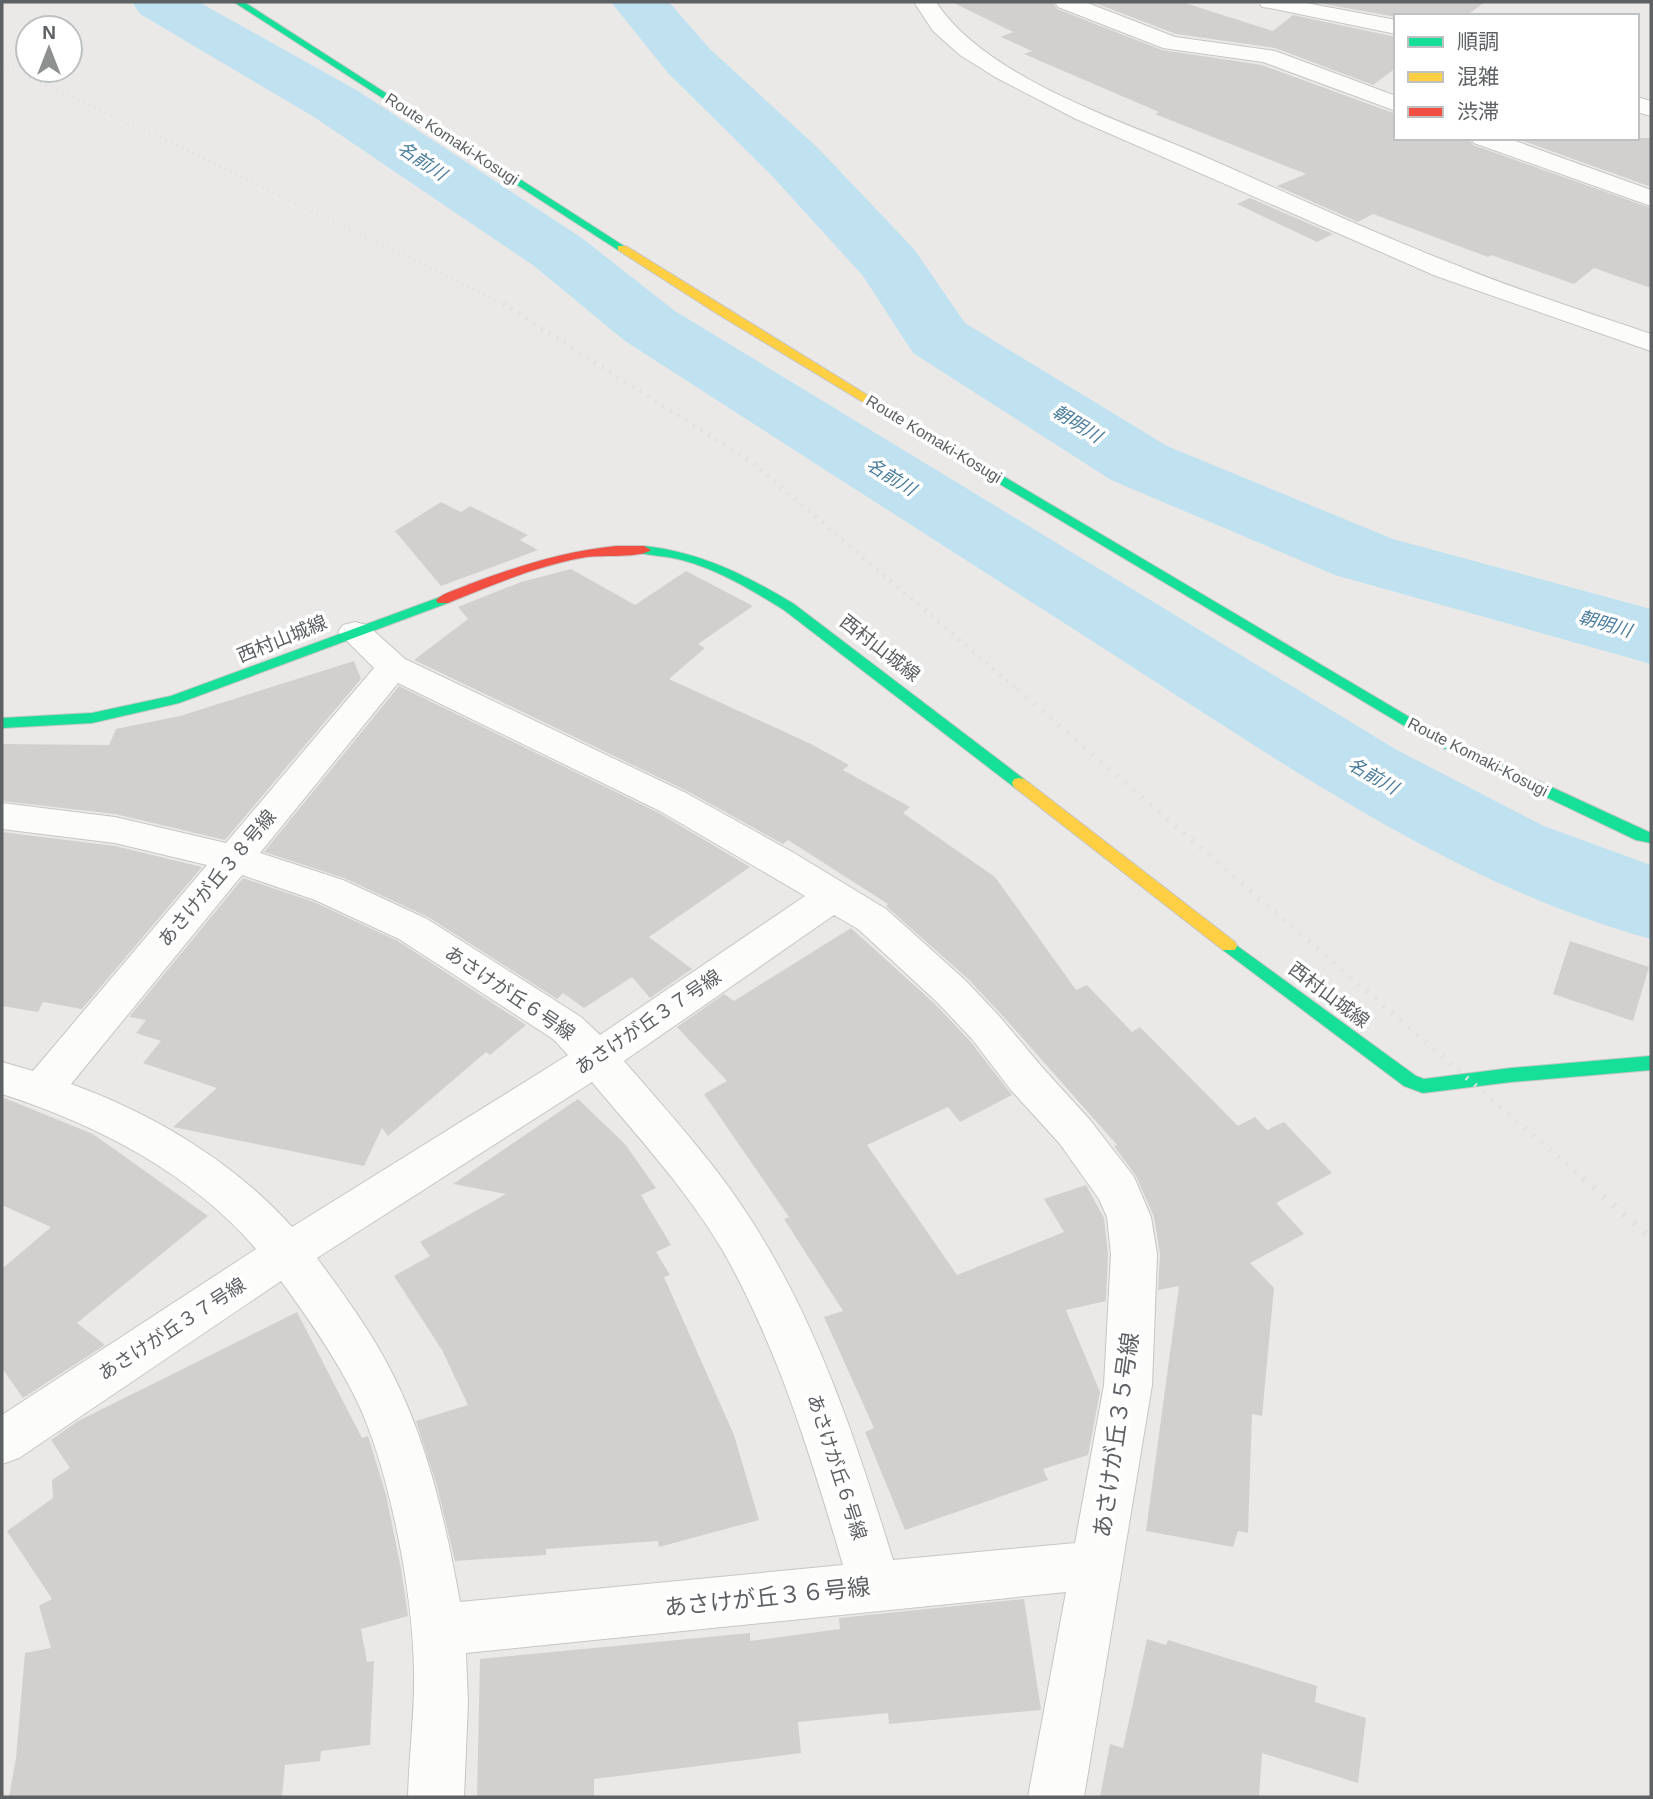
<svg xmlns="http://www.w3.org/2000/svg" width="1653" height="1799" viewBox="0 0 1653 1799" font-family="Arial,'Noto Sans JP',sans-serif">
	<style>
		.lines { fill: none; stroke-linecap: round; stroke-linejoin: round }
		.river { fill: #c0e2f0; fill-rule: evenodd }
		.building { fill: #d2d0cf }
		.street-casing { stroke: #c6c6c6; stroke-width: 2 }
		.fast-casing { stroke: #c5c6c6; stroke-width: 2 }
		.slow-casing { stroke: #c5c6c6; stroke-width: 2 }
		.jam-casing { stroke: #c5c6c6; stroke-width: 2 }
		.street { fill: #fcfcfb; fill-rule: evenodd }
		.fast { fill: #16e098; fill-rule: evenodd }
		.slow { fill: #ffcf43; fill-rule: evenodd }
		.jam { fill: #f24e42; fill-rule: evenodd }
		.rail-far3 { stroke: #e2e1e1; stroke-width: 3.5; stroke-dasharray: 1 5; stroke-linecap: butt }
		.rail-far2 { stroke: #e2e1e1; stroke-width: 4.5; stroke-dasharray: 2 7; stroke-linecap: butt }
		.rail-far1 { stroke: #e2e1e1; stroke-width: 5; stroke-dasharray: 2 9; stroke-linecap: butt }
		.rail { stroke: #e2e1e1; stroke-width: 7; stroke-dasharray: 2.5 11; stroke-linecap: butt }
		.labels { text-anchor: middle; dominant-baseline: central; stroke-width: 7; stroke-linejoin: round; paint-order: stroke }
		.far-street-label { font-size: 16px; fill: #5d6163; stroke: #fff }
		.far-water-label { font-size: 18px; font-style: italic; fill: #4a7c9c; stroke: #fff }
		.street-label { font-size: 19px; fill: #5d6163; stroke: #fff }
		.near-street-label { font-size: 23px; fill: #5d6163; stroke: #fff }
	</style>
	<rect width="100%" height="100%" fill="#ebe9e7"/>
	<g class="lines">
		<!-- river -->
		<path class="river" d="M132,2h67l159,89 224,147 93,73 722,439 147,76 107,39v74c-190,-52 -353,-166 -517,-271 -170,-109 -340,-218 -509,-327l-91,-75 -220,-149 -174,-103z
			M611,2h58l41,47 108,99 96,101 51,74 202,123 226,93 258,70v55l-316,-89 -224,-95 -198,-127 -50,-77 -91,-100 -104,-103z"/>
	</g>
	<!-- building -->
	<path class="building" d="M952,2h100l5,7 105,41 100,15 134,49v24h73l4,7 178,63v80l-57,-20 -20,16 -83,-29 -3,2 -115,-43 -15,8 -81,-36 29,-12 -151,-60 4,-2 -135,-58 8,-3 -31,-14 12,-5z
		M1092,2h90l91,29 20,-16 103,22v31l-23,17 -98,-37 -99,-14z
		M1325,2h160l-19,14 -70,1 -72,-13z
		M1515,138h136v49z
		M1250,198l83,36 -16,8 -80,-38z
		M441,502l20,10 9,-6 58,29 -8,5 18,10 -97,36 -46,-55z
		M571,569l64,36 51,-34 67,35 -55,38 7,4 -36,31 142,65 38,21 -6,5 67,37 -7,6 92,64 81,113 11,-5 45,47 8,-5 98,99 17,-9 12,13 17,-8 48,51 -56,30 28,31 -54,29 24,25 -12,128 -10,-2 -4,119 -10,-2 -5,16 -87,-16 33,-245 -21,4 2,-36 -6,-37 -18,-41 -22,-30 3,-1 -115,-130 -35,-37 -81,-72 2,-2 -100,-64 -5,4 -96,-53 -273,-131 54,-41 -10,-12 63,-25z
		M354,661l7,18 -136,161 -110,-26 -113,-13v-57l107,1 7,-16 64,-13z
		M399,686l260,127 91,54 -101,70 43,32 -42,29 -18,-21 -48,31 -21,-15 -6,6 -129,-82 -84,-39 -80,-26z
		M2,832l113,14 87,21 -120,142 -39,-7 -5,10 -36,-6z
		M243,878l71,24 84,39 128,84 -36,30 -4,-3 -98,84 -6,-8 -18,38 -191,-39 44,-39 -74,-25 18,-22 -25,-8 10,-13 -17,-3z
		M851,928l84,76 35,37 42,54 -52,27 -12,-15 -81,38 90,130 107,-43 -20,-33 42,-14 18,33 4,36 -2,47 -40,9 34,82 -12,63 -45,14 5,11 -143,50 -40,-98 9,-4 -50,-111 19,-6 -59,-92 5,-2 -85,-123 23,-13 -50,-54 47,-33 10,7z
		M1570,941l79,26 -16,54 -80,-27z
		M2,1097l91,37 115,82 -131,107 28,22 -82,53 -21,-30v-99l49,-42 -49,-22z
		M578,1099l47,45 31,44 -15,7 30,50 -15,7 14,23 -6,2 70,158 25,85 -100,27 -1,-6 -112,8v6l-91,6 -18,-75 -21,-65 52,-16 -26,-55 -48,-74 36,-20 -10,-14 86,-48 -53,-10z
		M297,1312l65,126 6,-2 18,59 15,74 7,47 -47,13 6,33 7,-1 -4,84 -49,6 -1,10 -35,4 -3,32h-273l7,-39 9,-105 26,-5 -12,-42 13,-7 -45,-68 46,-33 -1,-18 18,-12 -19,-28 27,-19z
		M1024,1599l17,111 -152,14 -1,-11 -90,9 3,31 -207,26v18h-117l3,-138 270,-26v8l90,-12 -1,-11z
		M1147,1639l19,6 2,-5 149,46 -2,16 51,16 -8,65 -96,-30 -3,44h-159l10,-53 13,4z"/>
	<g class="lines">
		<!-- street casing -->
		<g class="street-casing">
			<path id="street" d="M914,2h22c50,76 184,118 267,154 84,37 167,76 253,109 64,26 130,47 195,69v17l-215,-75 -360,-157 -81,-42 -35,-22 -27,-24z
				M1055,2h30l90,35 100,14 121,45v15l-133,-49 -100,-14 -105,-41z
				M1259,2h42l95,18v14l-126,-26 -8,-1z
				M1637,97l14,4v15l-14,-4z
				M1471,138h36l144,52v16l-177,-63z
				M355,622l12,3 38,34 281,134 108,60 92,56 79,71 35,37 41,49 49,54 44,57 17,40 6,37 -5,131 -68,412h-56l38,-205 -600,61 2,49 -4,95h-56c1,-42 7,-85 6,-128 -1,-75 -25,-203 -58,-270 -20,-41 -48,-81 -75,-118l-262,177 -17,6v-49l254,-166c-65,-76 -160,-125 -254,-155v-32l31,9 174,-206 -92,-22 -113,-14v-26l113,14 111,26 148,-175 -36,-36 5,-7zM398,683l262,128 145,85 -205,139 -19,-18 -154,-98 -84,-39 -83,-27zM242,875l73,25 84,39 154,100 15,16 -276,172c-59,-66 -139,-113 -221,-143zM834,915l24,14 79,73 35,37 39,51 49,54 39,55 8,18 4,37 -7,131 -29,158 -182,17c-36,-116 -74,-234 -140,-337 -37,-59 -84,-110 -129,-162zM592,1082c45,54 95,108 131,169 56,99 88,206 120,314l-383,37c-14,-77 -31,-156 -67,-227 -20,-41 -49,-80 -76,-117z"/>
		</g>
		<!-- fast casing -->
		<g class="fast-casing">
			<path id="fast" d="M234,2h10l383,246 -9,2z
				M900,415l543,322 208,96v10l-15,-3 -203,-97 -537,-321 -2,-3z
				M644,546c56,6 102,29 150,58l230,175 2,4 -2,4h-10l-230,-177c-32,-20 -65,-40 -102,-50 -14,-4 -28,-4 -43,-7l-2,-3z
				M443,596l5,1v6l-269,100 -87,20 -90,5v-10l90,-5 79,-17z
				M1229,940l187,136 8,3 87,-11 140,-12v14l-140,12 -88,11 -19,-7 -181,-136 -2,-4 2,-4z"/>
		</g>
		<!-- slow casing -->
		<g class="slow-casing">
			<path id="slow" d="M618,246h8l280,173 -6,4 -4,-1 -180,-109 -98,-63z
				M1019,778l5,1 211,163 2,4 -2,4h-12l-209,-163 -2,-4 2,-4z"/>
		</g>
		<!-- jam casing -->
		<g class="jam-casing">
			<path id="jam" d="M616,546h28l7,4c-10,8 -49,5 -64,7 -49,8 -94,28 -139,46h-10l-2,-3c8,-8 23,-11 34,-16 48,-18 95,-33 146,-38z"/>
		</g>
		<!-- street -->
		<use href="#street" class="street"/>
		<!-- fast -->
		<use href="#fast" class="fast"/>
		<!-- slow -->
		<use href="#slow" class="slow"/>
		<!-- jam -->
		<use href="#jam" class="jam"/>
		<!-- rail-far3 -->
		<path class="rail-far3" d="M2,65l170,78 334,162"/>
		<!-- rail-far2 -->
		<path class="rail-far2" d="M503,304l250,159 266,228"/>
		<!-- rail-far1 -->
		<path class="rail-far1" d="M1017,689l568,491"/>
		<!-- rail -->
		<path class="rail" d="M1583,1178l68,60"/>
	</g>
	<g class="labels">
		<!-- far-street labels -->
		<g class="far-street-label">
			<text transform="translate(452 139) rotate(33)">Route Komaki-Kosugi</text>
			<text transform="translate(934 439) rotate(31)">Route Komaki-Kosugi</text>
			<text transform="translate(1478 757) rotate(27)">Route Komaki-Kosugi</text>
		</g>
		<!-- far-water labels -->
		<g class="far-water-label">
			<text transform="translate(422 161) rotate(34)">名前川</text>
			<text transform="translate(1077 424) rotate(32)">朝明川</text>
			<text transform="translate(891 477) rotate(32)">名前川</text>
			<text transform="translate(1605 624) rotate(16)">朝明川</text>
			<text transform="translate(1373 776) rotate(30)">名前川</text>
		</g>
		<!-- street labels -->
		<g class="street-label">
			<text transform="translate(282 639) rotate(-22)">西村山城線</text>
			<text transform="translate(880 648) rotate(38)">西村山城線</text>
			<text transform="translate(217 878) rotate(-50)">あさけが丘３８号線</text>
			<text transform="translate(510 993) rotate(34)">あさけが丘６号線</text>
			<text transform="translate(1329 995) rotate(37)">西村山城線</text>
			<text transform="translate(648 1022) rotate(-34)">あさけが丘３７号線</text>
			<text transform="translate(172 1329) rotate(-33)">あさけが丘３７号線</text>
			<text transform="translate(837 1467) rotate(72)">あさけが丘６号線</text>
		</g>
		<!-- near-street labels -->
		<g class="near-street-label">
			<text transform="translate(1116 1435) rotate(-82)">あさけが丘３５号線</text>
			<text transform="translate(767 1597) rotate(-6)">あさけが丘３６号線</text>
		</g>
	</g>
	<!-- border -->
	<rect width="1653" height="1799" fill="none" stroke="#5d6163" stroke-width="7"/>
	<!-- legend -->
	<rect x="1394" y="14" width="245" height="126" fill="#ffffff" stroke="#bec0c1" stroke-width="2"/>
	<rect x="1408" y="37" width="35" height="10" fill="#16e098" stroke="#bec0c1" stroke-width="2"/>
	<text x="1457" y="49" font-size="21" fill="#5d6163">順調</text>
	<rect x="1408" y="72" width="35" height="10" fill="#ffcf43" stroke="#bec0c1" stroke-width="2"/>
	<text x="1457" y="84" font-size="21" fill="#5d6163">混雑</text>
	<rect x="1408" y="107" width="35" height="10" fill="#f24e42" stroke="#bec0c1" stroke-width="2"/>
	<text x="1457" y="119" font-size="21" fill="#5d6163">渋滞</text>
	<!-- north arrow -->
	<g transform="translate(49 49)"><circle r="33" fill="#ffffff" stroke="#bec0c1" stroke-width="2"/>
	<path d="M0-5L12 26L0 18L-12 26Z" fill="#8f9191"/>
	<text y="-10" font-size="19" font-weight="bold" text-anchor="middle" fill="#5d6163">N</text>
	</g>
</svg>
